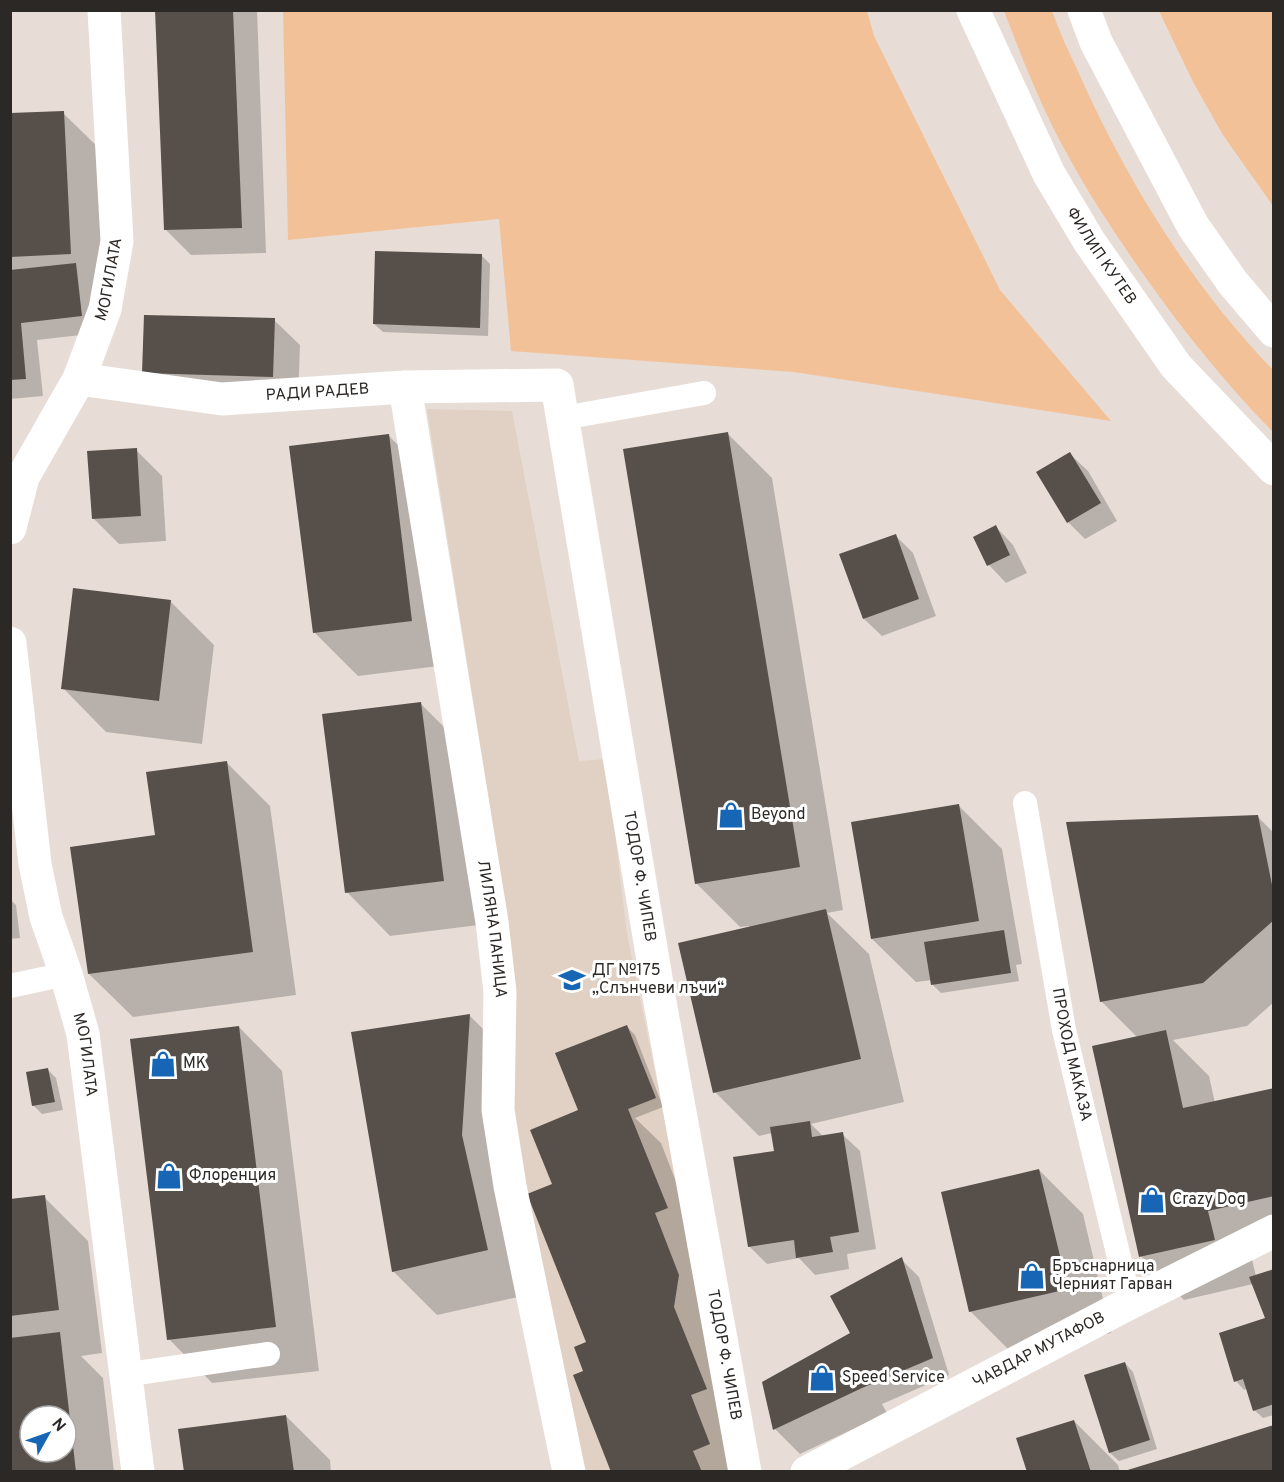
<svg xmlns="http://www.w3.org/2000/svg" width="1284" height="1482" viewBox="0 0 1284 1482" font-family="Overpass,sans-serif">
	<style>
		.built { fill: #e0d1c4 }
		.green { fill: #f3c198 }
		.shadow { fill: #0003; fill-rule: evenodd }
		.building { fill: #574f49; fill-rule: evenodd }
		.lines { fill: none; stroke-linecap: round; stroke-linejoin: round }
		.service { stroke: #fff; stroke-width: 24 }
		.minor { stroke: #fff; stroke-width: 33 }
		.tertiary { stroke: #fff; stroke-width: 33 }
		.primary { stroke: #fff; stroke-width: 33 }
		.labels { text-anchor: middle; dominant-baseline: central; stroke-width: 6; stroke-linejoin: round; paint-order: stroke }
		.street-label { font-size: 16px; fill: #2c2826; stroke: #fff }
		.poi-label { font-size: 16px; fill: #2c2826; stroke: #fff; text-anchor: start }
	</style>
	<rect width="100%" height="100%" fill="#e7ddd6"/>
	<!-- built -->
	<path class="built" d="M427,409l85,2 67,350 27,-2 21,175 109,537h-159l-72,-361 -12,-284z"/>
	<!-- green -->
	<path class="green" d="M283,11h584l7,25 126,254 111,131 -317,-49 -283,-21 -12,-132 -211,21z
		M1004,11h48c7,20 16,39 25,58 48,109 113,215 196,301v62c-49,-50 -92,-104 -132,-161 -27,-39 -53,-78 -75,-119 -25,-45 -44,-94 -62,-141z
		M1159,11h114v195l-50,-71 -30,-53z"/>
	<!-- shadow -->
	<path class="shadow" d="M157,10h100l9,243 -75,2 -25,-25z
		M63,113l44,43 -9,177 -61,7 6,56 -33,3v-284z
		M482,256l8,8 -2,72 -105,-4 -9,-8z
		M274,320l26,25 -2,57 -154,-30z
		M728,434l44,44 71,432 -16,3 42,41 35,148 -93,22 13,13 18,-3 18,17 16,98 -29,5 2,15 -34,6 -16,-17 -32,6 -18,-18 27,-94 -4,-19 -13,3 -44,-44 34,-164v-2l-9,1 -44,-44z
		M388,435l44,44 23,185 -97,12 -44,-44z
		M136,450l26,26 4,65 -47,3 -25,-25z
		M1070,454l18,17 29,50 -32,18 -17,-17z
		M996,527l17,18 14,28 -21,10 -17,-18 -14,-28z
		M895,535l18,18 23,63 -54,20 -18,-17z
		M170,601l44,44 -12,99 -96,-12 -43,-44z
		M421,704l43,43 23,177 -97,12 -43,-44z
		M226,762l44,44 26,189 -163,22 -44,-43 68,-138z
		M958,805l44,44 20,115 -6,1 3,16 -78,12 -9,-9v-4l-16,2 -44,-43z
		M1258,817l16,16v169l-27,24 -74,14 36,36 6,27 59,-13v160l-23,5 5,21 18,-5v144l-11,3 -9,-8 -6,-22 -4,2 -8,-9 30,-62 -13,-35 -69,16 -43,-44 -3,-218 -37,-37z
		M10,899l6,6 4,33 -10,1z
		M469,1015l44,44 -7,121 25,114 -94,21 -44,-44z
		M239,1027l43,44 37,300 -107,12 -43,-44z
		M627,1027l8,8 28,72 -28,11 26,25 38,98 -12,5 25,63 28,163h-127l-28,-100 3,-29 -34,-158 23,-73z
		M48,1070l8,8 7,32 -21,4 -9,-9z
		M1039,1170l44,44 28,119 -97,22 -44,-44z
		M44,1197l44,44 14,112 -21,3 22,22 11,94h-104v-271zM30,1416h36v36h-36z
		M901,1259l18,18 30,98 -67,29 5,9 -87,41 -25,-25 77,-96z
		M1125,1363l8,9 24,77 -38,12 -9,-8z
		M286,1416l44,44 1,12h-146z
		M1074,1421l44,44 2,7h-91z"/>
	<!-- building -->
	<path class="building" d="M155,10h78l9,218 -78,2z
		M64,111l7,143 -61,3v-144z
		M375,251l107,3 -2,74 -107,-4z
		M76,263l6,53 -61,7 5,56 -16,1v-110z
		M144,315l131,3 -2,59 -131,-4z
		M728,432l72,435 -105,17 -72,-435z
		M389,434l23,187 -99,12 -24,-187z
		M137,448l4,68 -49,3 -5,-68z
		M1070,452l31,51 -34,20 -31,-51z
		M996,525l14,30 -23,11 -14,-29z
		M896,534l23,65 -56,20 -24,-65z
		M73,588l98,12 -12,101 -98,-12z
		M421,702l23,179 -99,12 -23,-179z
		M227,761l26,191 -165,22 -18,-127 85,-12 -9,-63z
		M959,804l20,117 -108,18 -20,-117z
		M1258,815l16,80v25l-71,63 -103,19 -34,-180z
		M826,909l35,150 -148,34 -35,-150z
		M1004,930l7,43 -80,12 -7,-43z
		M470,1014l-8,121 26,115 -96,22 -41,-240z
		M627,1025l29,73 -28,11 40,99 -13,5 24,62 -5,32 33,82 -16,6 19,49 -17,7 9,21h-91l-38,-97 10,-4 -9,-24 12,-5 -59,-148 25,-10 -22,-54 48,-20 -23,-57z
		M239,1026l37,301 -109,13 -37,-301z
		M1166,1030l17,78 91,-20v108l-66,15 7,29 -76,17 -47,-211z
		M48,1068l7,34 -23,4 -6,-34z
		M810,1121l2,16 31,-5 16,100 -29,5 3,15 -37,6 -2,-18 -46,7 -15,-90 41,-6 -4,-24z
		M1039,1169l29,120 -99,23 -28,-120z
		M45,1195l14,115 -49,6v-117z
		M902,1257l31,101 -71,30 -89,42 -11,-48 88,-49 -20,-37z
		M1274,1269v135l-21,7 -10,-32 -9,3 -15,-49 46,-15 -16,-41z
		M60,1332l16,140h-66v-134zM30,1416h36v36h-36z
		M1125,1362l25,78 -41,13 -25,-78z
		M286,1415l8,57h-110l-6,-43z
		M1074,1420l17,52h-64l-11,-34z
		M1274,1425v47h-153l79,-24z"/>
	<g class="lines">
		<!-- service -->
		<g class="service">
			<path d="M563,418l141,-25"/>
			<path id="s1" d="M1025,803l39,227 66,273"/>
			<path d="M10,986l56,-12"/>
			<path d="M127,1373l17,-1 124,-18"/>
		</g>
		<!-- minor -->
		<g class="minor">
			<path id="s2" d="M79,379l143,20 183,-12 152,-2 103,617 85,470"/>
			<path id="s3" d="M405,387l87,535 8,70 -2,118 12,76 59,286"/>
			<path id="s4" d="M807,1472l323,-169 144,-72"/>
		</g>
		<!-- tertiary -->
		<g class="tertiary">
			<path id="s5" d="M10,528l13,-51 56,-98 26,-70 12,-68 -13,-231"/>
			<path id="s6" d="M10,643l25,221 11,53 20,57 17,60 55,438"/>
		</g>
		<!-- primary -->
		<g class="primary">
			<path id="s7" d="M973,10l76,164 40,67 87,125 98,103"/>
			<path d="M1084,10l12,32 97,184 40,57 41,48"/>
		</g>
	</g>
	<!-- icons -->
	<defs>
		<g id="shop-bare" transform="scale(2.07)"><path d="M-5-2.5h2.3a2.7 3.5 0 0 1 5.4 0H5L5.5 6h-11ZM-1.5-2.5h3a1.5 2.3 0 0 0-3 0Z" fill="#1766b5" stroke="#fff" stroke-width="2.5" paint-order="stroke"/></g>
		<g id="school-bare" transform="scale(2.07)"><path d="M0-5L7-2L0 1L-7-2ZM-4 1L0 2.5L4 1V4Q0 6-4 4Z" fill="#1766b5" stroke="#fff" stroke-width="2.5" paint-order="stroke"/></g>
	</defs>
	<g fill-rule="evenodd">
		<use href="#shop-bare" x="731" y="815"/>
		<use href="#school-bare" x="572" y="980"/>
		<use href="#shop-bare" x="163" y="1064"/>
		<use href="#shop-bare" x="169" y="1176"/>
		<use href="#shop-bare" x="1152" y="1200"/>
		<use href="#shop-bare" x="1032" y="1276"/>
		<use href="#shop-bare" x="822" y="1378"/>
	</g>
	<g class="labels">
		<!-- street labels -->
		<g class="street-label">
			<text stroke="none"><textPath href="#s7" startOffset="278">ФИЛИП КУТЕВ</textPath></text>
			<text stroke="none"><textPath href="#s5" startOffset="270">МОГИЛАТА</textPath></text>
			<text stroke="none"><textPath href="#s2" startOffset="240">РАДИ РАДЕВ</textPath></text>
			<text stroke="none"><textPath href="#s2" startOffset="978">ТОДОР Ф. ЧИПЕВ</textPath></text>
			<text stroke="none"><textPath href="#s3" startOffset="549">ЛИЛЯНА ПАНИЦА</textPath></text>
			<text stroke="none"><textPath href="#s1" startOffset="256">ПРОХОД МАКАЗА</textPath></text>
			<text stroke="none"><textPath href="#s6" startOffset="420">МОГИЛАТА</textPath></text>
			<text stroke="none"><textPath href="#s4" startOffset="262">ЧАВДАР МУТАФОВ</textPath></text>
			<text stroke="none"><textPath href="#s2" startOffset="1464">ТОДОР Ф. ЧИПЕВ</textPath></text>
		</g>
		<!-- poi labels -->
		<g class="poi-label">
			<text x="751" y="815">Beyond</text>
			<text x="592" y="971">ДГ №175<tspan x="592" dy="18">„Слънчеви лъчи“</tspan></text>
			<text x="183" y="1064">MK</text>
			<text x="189" y="1176">Флоренция</text>
			<text x="1172" y="1200">Crazy Dog</text>
			<text x="1052" y="1267">Бръснарница<tspan x="1052" dy="18">Черният Гарван</tspan></text>
			<text x="842" y="1378">Speed Service</text>
		</g>
	</g>
	<!-- border -->
	<rect width="1284" height="1482" fill="none" stroke="#2c2826" stroke-width="24"/>
	<!-- north arrow -->
	<g transform="translate(48 1434) rotate(50)"><circle r="28" fill="#ffffff" stroke="#aba9a8" stroke-width="1.5"/>
	<path d="M0-4.5L10 22L0 15L-10 22Z" fill="#1766b5"/>
	<text y="-9" font-size="16" font-weight="bold" text-anchor="middle" fill="#2c2826">N</text>
	</g>
</svg>
